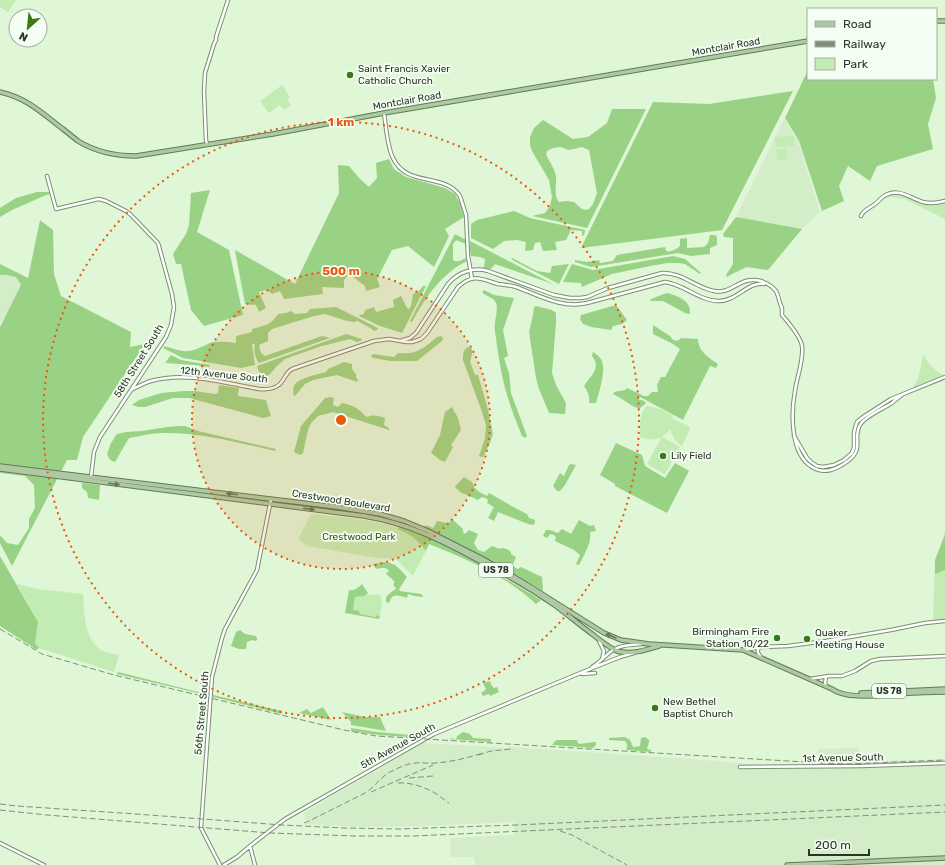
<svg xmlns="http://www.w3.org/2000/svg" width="945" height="865" viewBox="0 0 945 865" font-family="Rubik,sans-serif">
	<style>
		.built { fill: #d2edc8 }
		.green { fill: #c3ecb4 }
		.forest { fill: #9ad285; fill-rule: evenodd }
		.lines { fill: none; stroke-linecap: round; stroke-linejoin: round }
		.minor-casing { stroke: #7a8f73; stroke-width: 4.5 }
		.major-casing { stroke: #5d7d52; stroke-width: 5.5 }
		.minor { stroke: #fff; stroke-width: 2.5 }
		.major { stroke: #aec9a4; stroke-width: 3.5 }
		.rail { stroke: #808f7a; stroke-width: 1; stroke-dasharray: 6 3; stroke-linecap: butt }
		.oneway { fill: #667760 }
		.ring { fill: none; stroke: #e8590c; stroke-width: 2; stroke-dasharray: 2 4 }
		.poi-dot { fill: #397918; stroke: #f5fef2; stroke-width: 1.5 }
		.labels { text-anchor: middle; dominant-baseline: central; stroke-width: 3.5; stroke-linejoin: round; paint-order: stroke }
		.shield { fill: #f5fef2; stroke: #687165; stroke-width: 1 }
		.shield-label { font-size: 9px; font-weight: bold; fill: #2b3428 }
		.street-label { font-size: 10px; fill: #2b3428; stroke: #f5fef2 }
		.poi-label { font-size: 10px; fill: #2b3428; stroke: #f5fef2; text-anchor: start }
		.park-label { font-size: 10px; fill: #275a0b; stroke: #f5fef2 }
		.centre { fill: #e8590c; stroke: #f5fef2; stroke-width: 2 }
		.ring-label { font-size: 12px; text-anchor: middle; font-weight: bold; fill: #e8590c; stroke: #f5fef2; stroke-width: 3.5; stroke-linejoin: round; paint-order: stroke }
	</style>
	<rect width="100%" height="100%" fill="#dff6d7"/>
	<!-- built -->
	<path class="built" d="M784,119l14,22 22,71 -18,17 -66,-12z
		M0,275h8l2,1 6,1 5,8 -14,28 -7,10z
		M423,743l86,5v-1l183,12 78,7h50l-2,-17 41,-1 1,14 85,-3v106h-470l-1,-8h-23l-1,-19 64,-3v-13l-88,4 -65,1 -54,-3 -3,-11z"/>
	<!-- green -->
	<path class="green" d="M0,0h16l-8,12 -8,-5z
		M282,85l8,12 -3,2 4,6 -7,5 -5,-5 -10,8 -9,-12z
		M794,136v10l-18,1 -1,-10z
		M776,149h10l1,11h-10z
		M894,194l10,1 27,9 14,-1v16l-40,-20 -14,-2 -10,3 5,-4z
		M923,354c6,10 12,17 22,22l-34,14c9,-11 10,-23 12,-36z
		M647,406c9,1 19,5 26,10l-1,5 1,-2 16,7 1,3 -8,17c-7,-4 -9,-9 -12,-17l-2,3 -6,5 18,10 -15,27h-1l-17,-10 14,-26c-8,2 -14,2 -21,-1 0,-11 -1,-25 7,-31z
		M311,514c28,3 73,5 97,19 8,5 13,12 18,18l-13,25 -16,-16 -9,-2h-11l-70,-12 -9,-7z
		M945,532v87l-12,1 2,-60z
		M17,584l21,5 45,5c1,18 1,47 20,57 5,2 11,3 16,4l-5,17 -75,-24 -4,-5 3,-21z
		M366,594l8,1 4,-1 3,2 1,5 -2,15 -3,-1v2l-17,-3 -7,-4 2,-13 9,-1z"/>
	<!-- forest -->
	<path class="forest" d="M808,70v9h125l3,19 -8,26 5,25 -56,17 -7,15 -22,-15 -9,20 5,15 -22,10 -23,-70 -14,-23z
		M793,91l-71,139 -141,18 72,-146 56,2z
		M612,109h34l-59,119 -55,-12 13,-3 5,-7 2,-9 -3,-17 -17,-29 -2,-6v-8l4,-9 9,-8 30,19 15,-2 19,-14zM560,147l9,3 13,-3 7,3 8,43 -4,11 -4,5 -4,1 -3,-1 -8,-7 -8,-1 -7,1c-6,-7 -2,-17 -3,-26 -2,-8 -6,-14 -10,-21l1,-4 6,-3z
		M389,159l5,10 12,8 39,11 10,6 5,9 4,14 -19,12 4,7 -15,31 -26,-21 -16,4 -15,29 3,8 -14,4 -1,-5 -16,-12 -5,6v8l-22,-1 1,7 -39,5 -4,-8 -8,3 -5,-4 -8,2 7,16 -7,4 -3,-7 -11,-1 -10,-54 60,34 44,-91 -1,-28 11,1 11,13 9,8 8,-9 -1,-15z
		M210,190l-13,42 32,18 14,65 -39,11 -13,-16 -10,-46h-5l-3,-10 13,-20 3,-9 2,-32z
		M37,192h13l1,2 -5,1 -34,15 -12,7v-9l16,-10z
		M514,211l16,7 55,12 -1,6 -2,-1v-4l-11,-1 -5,10 -11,2 2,8 -14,1 -3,-9 -5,1 -2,7 -8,1 1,-9 -9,-2 -13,1 -11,8 -22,-11v-14l6,-4z
		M736,217l66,12 -34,41 -21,-3 -15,7 -5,3 -1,-2 7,-11v-26l-9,-1 -1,-3z
		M40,220l13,10 1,44 7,22 70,36 -1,15 15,-3 -62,93 -6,23h-10l-55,106 -12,-23v-8l7,8 11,2 11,-17v-9l6,-11 -1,-23 -9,-9 -25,-3v-146l21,-42 -5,-8 -6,-1 -2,-1h-8v-11l28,14z
		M455,234l11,6v4l-10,-4 -3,4v16c4,3 9,0 13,-2l1,3c-25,12 -42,37 -55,61l-2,-1z
		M710,235h5l2,2v8l-7,3v6l-19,2 -13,-3 -87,14 -16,-5v-2l12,2 12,-2 1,3 13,-2 4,-6 48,-8 1,4c6,1 9,-1 14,-5v-7l7,-1v10l17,-1 4,-4z
		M470,241l83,43 -58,-20 -4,5 -7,-1 1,-9 -5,-2 -9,-1 -1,-7z
		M673,256l12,3 16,14 -1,1 -15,-10 -6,-1h-11l-18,3 -38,8 -30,13 -1,-4 -18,-1 9,-18 21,6z
		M512,258l25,13 13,2 2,-7 17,-2 -10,20 -43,-22 -5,-3z
		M423,286h3l-24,47 -22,-7 -21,-10 1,-1 4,-1 1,-4 9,-3 2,5 18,-5 -1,-7 8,-4 6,12 2,1 2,-3 2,-12 5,-2z
		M484,290l10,5 20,3 -11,32 5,26 -4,2 5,15 2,20 16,43 -2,2 -3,-2c-5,-12 -10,-25 -14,-38 -7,-22 -10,-45 -13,-67 -2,-9 4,-19 1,-28 -2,-6 -10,-6 -14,-11z
		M668,293c11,4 23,7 22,21l-5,-1 -22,-12h-13l1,-2 13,-5z
		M616,305l11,15 -5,4 -9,2 -2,4 -20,-3 -8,-3 -3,-5 1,-4z
		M536,306l16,4 4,3v10l-4,50 4,12 10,18 -1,11 -16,-1 -10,-24 -3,-11 -7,-46 4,-17 1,-8z
		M336,307l42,21 -1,2 -3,1c-5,-5 -11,-6 -16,-10l-4,1 -7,-1 -22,-7 -11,2 -42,13 -4,4v8l-9,4 2,8 4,3 57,-20 8,2 -71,25c-3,-4 -6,-12 -4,-17l-1,-2h-2l3,21 -14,3 -58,-10 -20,-10 1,-2c8,2 16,6 25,5 8,-1 14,-5 21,-8 8,-2 18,-1 26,0v-7l16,-4v-3c12,-3 19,-4 26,-15l8,-1 5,-2 4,3 12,-1 3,-4z
		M653,325l17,11 2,3 4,2 3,-1 2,-2 17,1c0,12 11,19 20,25l-2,4 -6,-2 -27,54 -43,-23 -2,2 6,2 2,2 -7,6c-10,-4 -17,-11 -26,-15l1,-2 11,-2 2,-2 17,8h4l4,-4h6l-1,-7 4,-8h4l15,-28 -7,-5 -20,-10z
		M346,334l16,5 -1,2 -4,1 -7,-3 -28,7 -37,13 -8,7 -8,9 -8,3 -4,-12z
		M441,336l2,2 -1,3 -25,20h-27l-17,-3 -2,-2 2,-2 21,3 4,-4c19,2 26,-5 39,-16z
		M468,347l4,2v5l-2,8 5,13h3l9,31 6,28 -3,9 -7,14 -4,-1 6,-18 1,-13 -4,-13 -19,-52c0,-5 0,-11 5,-13z
		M593,352c3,2 6,4 8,7 6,10 -2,33 -5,44h-7c1,-7 -1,-11 -5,-17 6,-10 18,-18 8,-30z
		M171,355l10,5 29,5 -1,2 -15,-2 -29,-2z
		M344,362l8,2v5l4,5v3l2,3 -1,2 -20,-7 -24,5 -8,4 -10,12h-1c-1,-3 -1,-7 0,-10 3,-8 25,-12 32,-14l2,-3z
		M219,385l20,3 -1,8 28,4 5,16 -8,2 -74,-20h-16l-28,9h-7l-6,-2 7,-5 22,-7 23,-2h11l20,3 3,-1z
		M330,397l4,1 -1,7 5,2 4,-4c6,1 12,3 17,7 3,2 4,4 8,7 6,-3 12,-1 18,1l-1,7 5,3v2l-56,-18 -15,4 -7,7 -3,7 -5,23 -3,2 -6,-3 7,-26 24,-28z
		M452,407l6,11 3,12 -10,15 2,2 -8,15 -5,-2 -9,-7 9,-18 5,-23z
		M180,426h5l13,5 78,18 -1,2c-35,-8 -76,-19 -112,-18 -11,0 -23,3 -34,5l-14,24 -5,-2 -3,-6 4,-11 6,-9 9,-2 16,-1 25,-4z
		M616,443l26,12 3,11 20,12 10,-15 14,8 -22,42 -52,-27v-2l-15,-9z
		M571,464l5,1 -11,20 -5,6h-3l-4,-5 7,-13 4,3 5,-11z
		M464,477l8,5c3,9 8,10 15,14l2,-3c13,7 25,15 38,21l2,4 6,2v3l-2,2 -5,-1 -30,-12 -4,9 -6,-3 6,-11 -7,-4 1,-3c-4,-3 -6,-4 -10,0l-18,-8 -5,-5 2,-3z
		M82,483l18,2 -1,15 -11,-2c-1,-9 -1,-5 -6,-10z
		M452,519l11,10v3l1,2 2,-1 3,-3 9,4 -4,9 4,7 6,2 8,-6 8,3 2,-1 5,1 4,3v2l5,3 -4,9 6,3 3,-2 21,10 1,14 -23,-14 -96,-50 2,-2 7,3 4,-7 10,2h2z
		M579,520l11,6 4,-1 2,6 -6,1c2,11 -6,23 -11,33l-3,-1 4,-9 -6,-5 -19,-9 1,-4 -2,-2 -4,-1 -3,4 -4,-2 3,-6h4l8,3 4,-4 9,5z
		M398,527l26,7 62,33 55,33 -5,4c-30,-28 -69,-45 -107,-60l-3,7c-10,-12 -14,-16 -28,-22z
		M945,535v35l-10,4v-14z
		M0,556l38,66 -3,21 4,5 -2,2 -37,-24z
		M384,562c13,1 15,7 23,15l-8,12 1,2 21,3 2,2v1l-9,-1 -6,-2 -1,4c-9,-2 -14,-6 -18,5l-3,-1c-1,-7 4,-9 10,-13l-3,-5 2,-2c-3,-4 -7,-5 -9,-9l3,-2c-3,-5 -8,-3 -13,-2l-3,-5z
		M362,584l6,9 -4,3 -9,1 -2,13 6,1 1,3 16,3 1,-2 3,1 -1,3 -34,-6 4,-23c5,1 9,-2 13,-6z
		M240,630l5,4 11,2 1,2v2l-1,1 -4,-1 -5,2 -1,7h-7l-8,-3 5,-14z
		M118,672l88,22v1l-89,-21z
		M490,681l2,5 2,2 3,-1 2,5 -9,4 -1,-2 -6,2 -2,-3 3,-2 2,-2 -3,-6z
		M213,695l69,16v3l-69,-17z
		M323,707l8,13 -32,-7 8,-4 4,4z
		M342,712l23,5h15l6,14 -35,-6v-3z
		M351,728l26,4 46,4v1l-1,1 -44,-3 -27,-4z
		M463,732l7,2 3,4 18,1v3l-41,-3v-1l6,1 1,-3z
		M625,737l5,3 3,7 7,-1 1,-8 4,-1 4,3v2l-2,7 4,1v2l-25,-2c1,-3 2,-6 -1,-9l-16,-1v-2z
		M556,740h21l1,3 1,1 15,-2h2v3l-3,3 -41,-3z"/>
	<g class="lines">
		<!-- minor casing -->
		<g class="minor-casing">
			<path id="minor" d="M384,113c2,13 3,33 9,45 14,30 51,14 67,38l6,19 2,41 4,23
				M207,144l-1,-4 -2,-48 1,-19 9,-29 2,-4v-3l12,-37
				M47,176l9,33 38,-9 5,-1 7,2 20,10 5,4 27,28 14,51 2,13 -3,18 -5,12 -66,100 -6,15 -3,25
				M861,216c2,-6 9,-8 14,-12 3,-2 6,-6 9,-8 14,-9 26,2 39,6 8,2 14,1 22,-1
				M400,341l10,-3 6,-5 32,-49c10,-12 25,-17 40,-13l66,24 16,3h10l7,-1 21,-9 54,-15c20,-1 34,15 52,18 18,4 26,-16 47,-10 6,2 11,5 15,10 3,5 3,12 6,17v7c6,7 19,23 20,31 2,14 -5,30 -7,45 -4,22 -5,63 17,76 13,8 25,2 36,-6 17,-13 4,-22 12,-36 5,-9 23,-16 32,-22 3,-3 6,-5 10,-8
				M131,390c6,-3 13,-7 20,-9 35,-10 73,2 108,8 9,1 19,0 24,-9 3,-5 4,-8 9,-11l82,-28 15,-2 17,3h6l9,-3 6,-6 31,-46c15,-14 23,-8 40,-3 6,1 12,1 18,3 23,8 45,22 71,16l78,-21c18,2 35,19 53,19 18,1 30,-20 46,-17
				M794,436l13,22 4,4 6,4 6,1 11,-2 10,-5 8,-7 2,-6v-14l1,-5 2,-6 6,-5 28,-18 54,-22
				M599,641l5,10 -2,8
				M759,648c-3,4 0,6 2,9
				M744,650l17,-3 27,-1 38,-5 65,-11 34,-7 20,-2
				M592,667c7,-4 11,-9 17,-14 9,-8 21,-8 33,-9
				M582,674l13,-1
				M810,679l19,-3h13l13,-5 16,-10 9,-2 65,-3
				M826,686l-1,-3 1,-6
				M740,767l122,-1 83,-3
				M0,843l44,22
				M250,846l5,19
				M220,865l-19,-37 11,-151 10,-39 3,-9 32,-59 14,-71
				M224,865l13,-8 13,-11 35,-27 149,-85 156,-65 30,-12 14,-4"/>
		</g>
		<!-- major casing -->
		<g class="major-casing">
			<path id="major" d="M936,21h9
				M0,92c27,6 42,21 63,37 5,4 10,8 15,12 18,11 37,15 58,15l137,-22 111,-21 424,-72
				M0,466l337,41 43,7 24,7 24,10 55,28 43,25 78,49 17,7 28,4 94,6 89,39c15,11 48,6 66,5 15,-1 31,-2 47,-2
				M0,469l364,47c42,7 73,22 110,42 28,14 56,30 82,48 12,9 24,19 36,28 8,6 16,13 25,17 14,4 29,-1 42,-5
				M861,693l84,-4
				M787,865l158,-7"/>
		</g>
		<!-- minor -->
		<use href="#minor" class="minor"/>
		<!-- major -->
		<use href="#major" class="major"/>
		<!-- rail -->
		<path class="rail" d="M0,629l42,25 72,21 230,55 32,6 445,27 26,1 98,-4
			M478,755l13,-4 20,-2
			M409,778l24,-2
			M398,783c12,-1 26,4 37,10 5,3 9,7 14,10
			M371,792l62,-27
			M0,804l17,2 119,8 146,11 62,3 54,1 118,-4 429,-20
			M0,810l47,5 223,18 85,3h59l531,-24
			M304,823l5,-2 58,-29c8,-6 14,-15 23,-20 8,-4 18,-9 26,-9 6,-1 12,1 19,0 16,-1 32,-5 48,-10
			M560,831l12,4 55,30"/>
	</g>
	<!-- one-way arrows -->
	<defs><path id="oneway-solid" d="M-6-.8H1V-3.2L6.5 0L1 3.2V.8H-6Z"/></defs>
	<g class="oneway">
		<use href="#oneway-solid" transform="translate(114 484) rotate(7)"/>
		<use href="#oneway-solid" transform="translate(232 494) rotate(-173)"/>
		<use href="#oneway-solid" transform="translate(309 509) rotate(7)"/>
		<use href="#oneway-solid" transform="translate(611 636) rotate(-157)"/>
	</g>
	<!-- distance rings -->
	<circle cx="341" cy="420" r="149" fill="#e8590c" fill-opacity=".12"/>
	<g class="ring">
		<circle cx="341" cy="420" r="149"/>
		<circle cx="341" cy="420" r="298"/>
	</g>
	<!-- markers -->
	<g class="poi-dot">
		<circle cx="350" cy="75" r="4"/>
		<circle cx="663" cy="456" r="4"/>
		<circle cx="777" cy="638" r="4"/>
		<circle cx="807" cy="639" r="4"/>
		<circle cx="655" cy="708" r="4"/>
	</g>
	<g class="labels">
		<!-- shield labels -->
		<g class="shield">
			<rect x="479" y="563" width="34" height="14" rx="3"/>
			<rect x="872" y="684" width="34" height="14" rx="3"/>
		</g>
		<g class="shield-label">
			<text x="496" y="570">US 78</text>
			<text x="889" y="691">US 78</text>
		</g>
		<!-- street labels -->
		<g class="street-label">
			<text transform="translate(726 47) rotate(-10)">Montclair Road</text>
			<text transform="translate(407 101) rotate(-10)">Montclair Road</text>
			<text transform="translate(139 361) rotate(-58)">58th Street South</text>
			<text transform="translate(224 375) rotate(6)">12th Avenue South</text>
			<text transform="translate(341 501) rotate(9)">Crestwood Boulevard</text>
			<text transform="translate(202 713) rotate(-85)">56th Street South</text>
			<text transform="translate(398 746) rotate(-29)">5th Avenue South</text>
			<text transform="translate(843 758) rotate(-1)">1st Avenue South</text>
		</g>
		<!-- poi labels -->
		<g class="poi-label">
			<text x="358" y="69">Saint Francis Xavier<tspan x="358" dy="12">Catholic Church</tspan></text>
			<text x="671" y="456">Lily Field</text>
			<text x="769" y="632" text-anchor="end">Birmingham Fire<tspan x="769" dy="12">Station 10/22</tspan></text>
			<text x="815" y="633">Quaker<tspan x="815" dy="12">Meeting House</tspan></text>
			<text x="663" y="702">New Bethel<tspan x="663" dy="12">Baptist Church</tspan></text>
		</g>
		<!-- park labels -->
		<g class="park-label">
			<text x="359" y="537">Crestwood Park</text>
		</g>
	</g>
	<circle cx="341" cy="420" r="6" class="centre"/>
	<g class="ring-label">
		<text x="341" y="126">1 km</text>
		<text x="341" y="275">500 m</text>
	</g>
	<!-- legend -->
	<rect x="807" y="8" width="130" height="72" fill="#f5fef2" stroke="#a4ada1"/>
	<rect x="815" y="21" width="20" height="6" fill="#aec9a4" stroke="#a4ada1"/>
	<text x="843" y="28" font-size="12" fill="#2b3428">Road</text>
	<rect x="815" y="41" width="20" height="6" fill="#808f7a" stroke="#a4ada1"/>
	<text x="843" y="48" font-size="12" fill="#2b3428">Railway</text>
	<rect x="815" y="58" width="20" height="12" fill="#c3ecb4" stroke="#a4ada1"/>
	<text x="843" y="68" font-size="12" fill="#2b3428">Park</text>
	<!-- north arrow -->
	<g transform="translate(28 28) rotate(207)"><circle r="19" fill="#f5fef2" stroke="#a4ada1"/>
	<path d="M0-3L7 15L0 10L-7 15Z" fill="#397918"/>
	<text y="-6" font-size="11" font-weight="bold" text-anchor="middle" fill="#2b3428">N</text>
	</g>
	<!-- scale -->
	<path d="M809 849v6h60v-6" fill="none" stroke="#2b3428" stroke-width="2"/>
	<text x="815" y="849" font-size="12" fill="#2b3428" stroke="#f5fef2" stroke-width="3" paint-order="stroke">200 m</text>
</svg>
